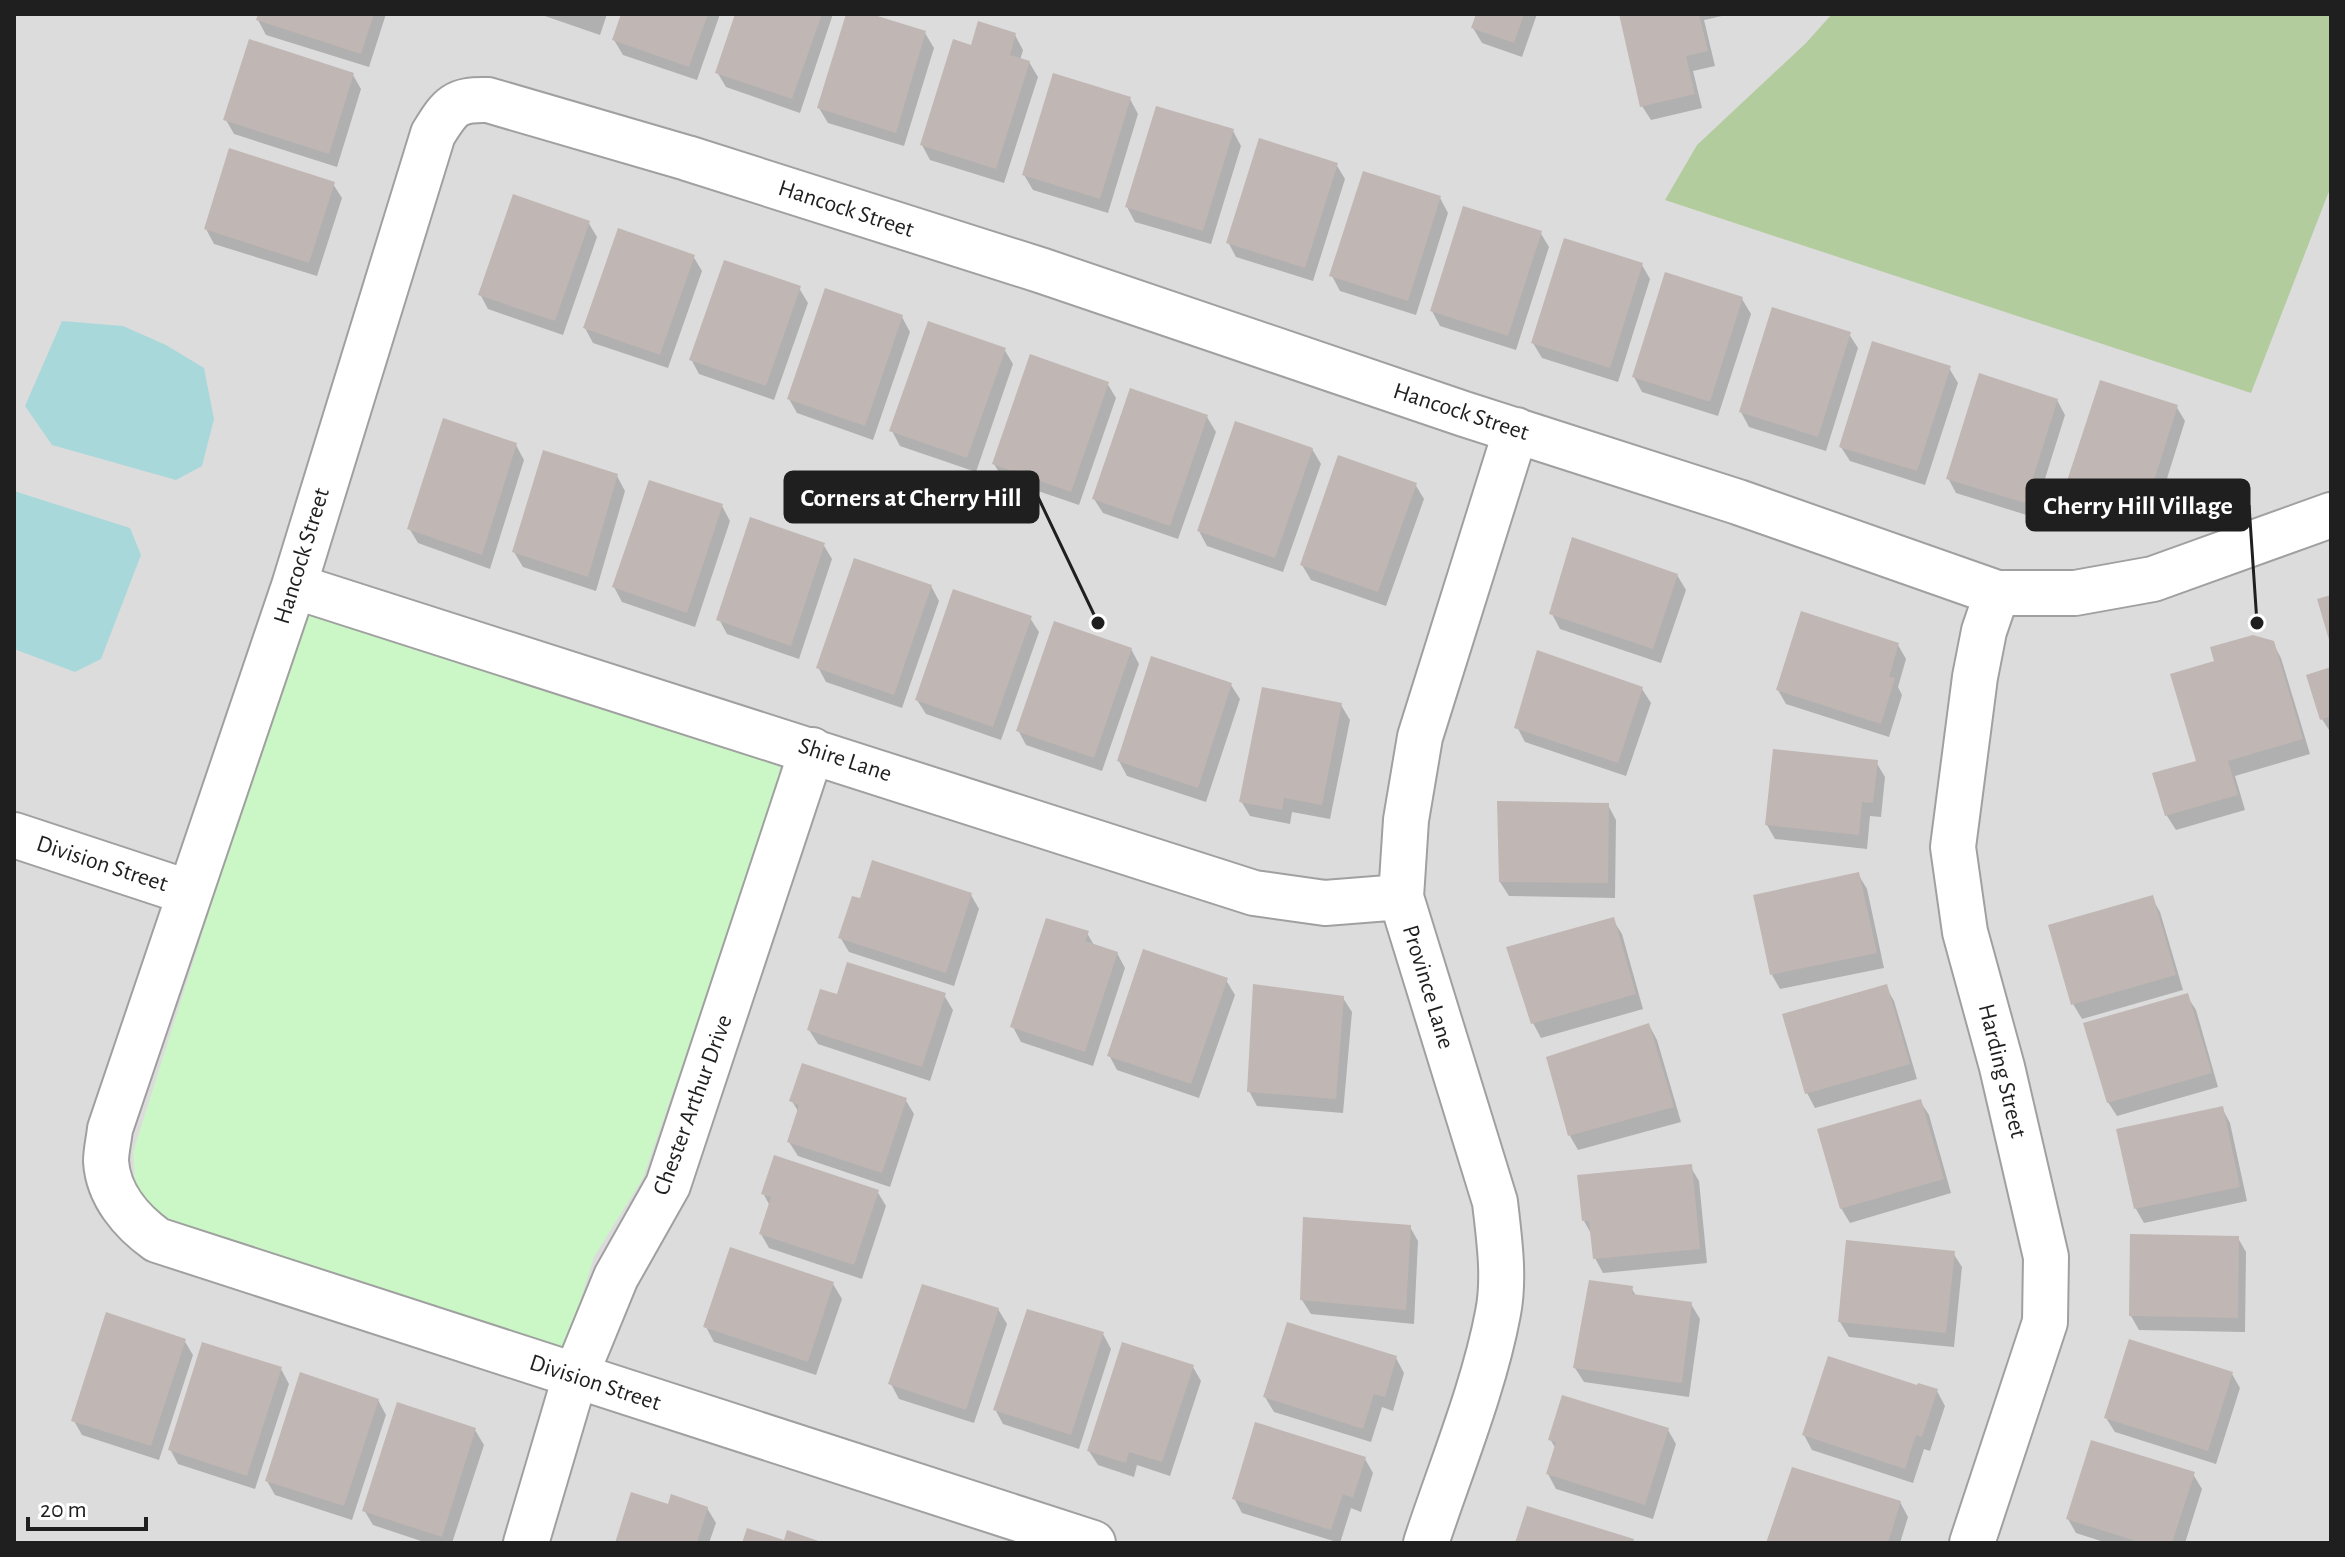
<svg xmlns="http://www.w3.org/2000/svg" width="2345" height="1557" viewBox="0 0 2345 1557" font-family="'Alegreya Sans',sans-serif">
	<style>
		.residential { fill: #dddcdd }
		.forest { fill: #b3cc9d }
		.park { fill: #cbf6c6 }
		.water { fill: #a9d8da }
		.shadow { fill: #0003 }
		.building { fill: #c0b6b3 }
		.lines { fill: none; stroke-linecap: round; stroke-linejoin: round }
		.street-casing { stroke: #a0a0a0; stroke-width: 48 }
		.street { stroke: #fff; stroke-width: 44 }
		.labels { text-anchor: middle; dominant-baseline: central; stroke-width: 8; stroke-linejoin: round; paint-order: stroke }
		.street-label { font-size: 24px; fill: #1f1f1f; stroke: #fff }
		.leader { fill: none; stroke: #1f1f1f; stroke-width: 3 }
		.callout-dot { fill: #1f1f1f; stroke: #fff; stroke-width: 3 }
		.callout { fill: #1f1f1f; stroke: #1f1f1f; stroke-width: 3 }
		.callout-label { font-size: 26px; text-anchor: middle; font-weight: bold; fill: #fff }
	</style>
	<rect width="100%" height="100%" fill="#efebe6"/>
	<!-- residential -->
	<path class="residential" d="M14,14h2317v1529h-2317z"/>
	<!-- forest -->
	<path class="forest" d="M1832,14h499v172l-80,207 -586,-193 32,-55 109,-102z"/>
	<!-- park -->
	<path class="park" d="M308,611l446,141 26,15 -3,26 -134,385 -49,79 -29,93 -398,-127 -31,-29 -3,-42 165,-521z"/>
	<!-- water -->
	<path class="water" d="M62,321l61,5 43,19 38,23 10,51 -12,47 -26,14 -124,-35 -27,-39z
		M14,491l116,37 11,27 -40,104 -26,13 -61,-23z"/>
	<!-- shadow -->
	<path class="shadow" d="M260,14h126l-17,53 -103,-32 -8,-15z
		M539,14h68l-7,21z
		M623,14h97l-23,66 -74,-25 -9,-15z
		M738,14h95l-33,99 -74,-26 -9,-15z
		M848,14h16l61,19 9,15 -30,98 -76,-23 -9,-15z
		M1478,14h59l-15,43 -40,-14 -9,-15z
		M1621,14h110l-27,6 11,46 -22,5 9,37 -51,12 -9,-14z
		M1015,35l8,15 -3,10 9,2 9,15 -34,106 -74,-23 -8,-15 50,-97z
		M353,75l8,14 -24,78 -103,-33 -8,-14z
		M1130,99l8,15 -30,99 -75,-23 -9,-15z
		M1233,131l8,15 -30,98 -76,-22 -8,-15z
		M1336,164l9,15 -32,102 -77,-24 -8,-15z
		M333,184l9,14 -25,78 -103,-32 -8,-15z
		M1440,198l8,15 -32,102 -76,-24 -8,-15z
		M588,222l9,15 -34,98 -75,-26 -8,-15z
		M1540,232l9,15 -33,103 -76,-24 -8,-15z
		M693,256l9,15 -34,97 -75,-25 -8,-15z
		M1642,265l8,14 -32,103 -76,-24 -9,-15z
		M799,288l9,15 -34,97 -75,-26 -8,-15z
		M1742,299l9,15 -33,102 -76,-24 -8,-15z
		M902,317l8,15 -37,108 -76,-27 -8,-14z
		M1849,334l9,14 -32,103 -77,-24 -8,-15z
		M1004,349l9,15 -37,108 -76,-26 -8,-15z
		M1949,368l9,15 -33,102 -75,-24 -9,-14z
		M1107,383l9,15 -37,107 -76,-26 -9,-15z
		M2057,400l8,15 -32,102 -77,-24 -8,-15z
		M2176,406l9,15 -32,102 -76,-24 -9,-15z
		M1207,417l9,15 -38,107 -75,-26 -9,-14z
		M516,445l8,15 -34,109 -72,-26 -9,-15z
		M1312,449l9,15 -38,108 -76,-26 -8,-15z
		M617,476l8,15 -29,100 -73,-24 -9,-15z
		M1415,484l9,15 -38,107 -75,-26 -9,-15z
		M722,506l8,15 -35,106 -73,-25 -8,-15z
		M823,544l9,15 -33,100 -72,-25 -8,-15z
		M1677,575l9,15 -25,73 -101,-34 -8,-15z
		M931,586l8,15 -37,107 -76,-26 -8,-15z
		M1030,618l9,14 -38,108 -75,-26 -9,-14z
		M2273,643l8,15 29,96 -75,22 10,34 -69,20 -9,-14 -12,-41 43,-13z
		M1898,645l8,14 -8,28 4,8 -13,42 -103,-33 -8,-14z
		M1131,649l8,15 -37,107 -76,-26 -8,-15z
		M2331,669v64l-9,-14z
		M1231,685l9,14 -34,103 -79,-26 -8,-15z
		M1642,689l9,14 -25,73 -101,-34 -8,-15z
		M1341,705l9,15 -20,99 -38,-7 -2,12 -40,-8 -9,-15z
		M1876,762l9,15 -4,40 -11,-1 -3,33 -92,-10 -8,-14z
		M1608,805l8,15 -1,78 -106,-2 -9,-14z
		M1858,874l9,15 17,79 -104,21 -8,-14z
		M971,895l8,14 -25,77 -105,-34 -9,-15z
		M2152,898l8,14 23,78 -101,29 -9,-15z
		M1613,920l9,14 21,75 -102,29 -8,-15z
		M1087,933l8,14 22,6 8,15 -32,98 -72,-24 -8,-15z
		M1226,980l9,15 -36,103 -82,-28 -8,-15z
		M1886,987l8,14 23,78 -102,29 -8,-15z
		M944,995l9,15 -23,71 -112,-37 -9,-14 29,-33z
		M2187,996l9,14 22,77 -101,29 -9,-14z
		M1343,998l9,14 -9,101 -86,-7 -8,-15z
		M1649,1025l8,15 24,82 -103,28 -8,-14z
		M905,1099l9,15 -24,73 -92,-31 -9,-14 10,-29 -7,-12z
		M1920,1101l9,14 22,78 -101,30 -9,-15z
		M2222,1108l8,15 17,78 -103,22 -8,-14 -17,-79z
		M1690,1166l9,15 8,82 -104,10 -8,-15 -2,-21 -9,-16z
		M877,1191l9,15 -24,73 -93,-31 -8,-14 9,-28 -7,-13z
		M1410,1227l8,14 -4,83 -103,-10 -9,-14z
		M2238,1238l8,14 -1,80 -106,-2 -8,-14z
		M1953,1253l9,14 -8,80 -105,-10 -9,-15z
		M833,1284l9,15 -26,76 -102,-33 -8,-15z
		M1631,1288l6,9 54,7 9,15 -11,78 -105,-15 -9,-14z
		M998,1309l9,15 -33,99 -75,-24 -8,-15z
		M1103,1334l8,15 -32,100 -76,-25 -8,-15z
		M184,1340l9,15 -34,105 -77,-25 -8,-14z
		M1396,1358l8,15 -11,38 -11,-4 -11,35 -97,-30 -9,-15z
		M1193,1367l8,14 -31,95 -33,-11 -3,12 -36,-12 -9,-14z
		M281,1369l8,15 -34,105 -77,-25 -8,-15z
		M2232,1374l8,14 -24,76 -101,-32 -9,-14z
		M1937,1391l8,15 -15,45 -6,-2 -11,34 -101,-33 -8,-15z
		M378,1400l8,15 -34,105 -77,-25 -8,-14z
		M475,1430l9,15 -32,98h-25l-54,-18 -9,-15z
		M1668,1430l8,14 -23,75 -97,-30 -8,-15 8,-25 -6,-10z
		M1365,1459l8,14 -12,39 -10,-4 -11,35 -98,-30 -8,-15z
		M2193,1474l9,15 -17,54h-78l-31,-10 -8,-14z
		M1900,1502l8,15 -8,26h-132z
		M670,1507l37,1 9,15 -7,20h-92z"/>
	<!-- building -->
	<path class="building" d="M258,14h116l-13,40 -105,-34z
		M621,14h87l-19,53 -77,-27z
		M735,14h87l-30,85 -77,-26z
		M846,14h25l55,17 -30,102 -79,-25z
		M1476,14h48l-10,29 -43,-15z
		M1619,14h80l9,37 -22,5 9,38 -55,13z
		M978,21l38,12 -6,22 20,6 -34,108 -76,-24 33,-106 18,6z
		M249,39l105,34 -25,81 -106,-34z
		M1053,73l78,24 -31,102 -78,-24z
		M1156,106l78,23 -31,102 -78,-24z
		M1259,138l79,25 -33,105 -79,-25z
		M229,148l106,34 -26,81 -105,-34z
		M1363,171l78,25 -33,105 -79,-25z
		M513,194l77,27 -35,100 -77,-26z
		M1463,206l79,25 -34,105 -78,-25z
		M618,228l77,27 -35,100 -77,-27z
		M1564,238l79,25 -33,105 -79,-25z
		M724,260l77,26 -35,100 -77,-26z
		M1665,272l78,25 -33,105 -78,-25z
		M825,288l78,27 -38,111 -78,-27z
		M1772,307l79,25 -33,105 -79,-25z
		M928,321l78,27 -39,110 -78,-27z
		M1872,341l79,25 -34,105 -78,-24z
		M1030,354l79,28 -38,110 -79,-28z
		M1979,373l79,26 -33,104 -79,-24z
		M2100,380l78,25 -33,104 -79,-25z
		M1130,388l78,27 -38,111 -78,-27z
		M443,418l74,25 -35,112 -75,-26z
		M1235,421l78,27 -38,110 -78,-27z
		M543,450l75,24 -30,103 -76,-25z
		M1338,455l79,28 -39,109 -78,-27z
		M649,480l74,24 -36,109 -75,-26z
		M750,517l75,26 -34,103 -75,-26z
		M1572,537l106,37 -25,75 -104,-35z
		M854,558l78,27 -38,110 -78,-27z
		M953,589l79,27 -39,111 -78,-27z
		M2331,595v48h-1l-13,-44z
		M1801,611l98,32 -10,34 6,1 -14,46 -105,-34z
		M1054,621l78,27 -38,110 -78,-27z
		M2253,635l21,6 29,98 -75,22 10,34 -73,21 -13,-43 44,-12 -26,-87 44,-13 -4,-14z
		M1537,650l106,37 -25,76 -104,-35z
		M1151,656l81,27 -34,105 -81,-27z
		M2331,667v49l-11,4 -14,-45z
		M1262,687l80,16 -20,102 -38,-7 -2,12 -43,-8z
		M1773,749l105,11 -5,43 -11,-1 -3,33 -94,-10z
		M1497,801l112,2 -1,80 -109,-1z
		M872,860l100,33 -26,80 -108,-35 14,-42 8,2z
		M1859,872l18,81 -107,22 -17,-80z
		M2153,895l23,80 -105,30 -23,-80z
		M1614,917l22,77 -105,30 -25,-77z
		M1046,918l43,13 -4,10 33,11 -33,100 -75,-25z
		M1143,949l85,29 -37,106 -84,-28z
		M847,962l99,31 -24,74 -115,-37 13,-41 17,5z
		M1253,984l91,12 -8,103 -89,-7z
		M1887,984l23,80 -105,30 -23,-80z
		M2188,993l24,80 -105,30 -24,-80z
		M1649,1023l25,84 -106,29 -22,-79z
		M802,1063l105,35 -25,75 -95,-31 12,-37 -10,-4z
		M1921,1099l23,80 -104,30 -23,-80z
		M2223,1106l17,81 -106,22 -18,-80z
		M774,1155l105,35 -25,75 -95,-31 12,-37 -10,-3z
		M1692,1164l8,85 -107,10 -4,-38h-7l-5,-46z
		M1303,1217l108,8 -5,85 -106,-10z
		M2130,1234l109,2 -1,82 -109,-2z
		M1846,1240l109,11 -9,82 -108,-11z
		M730,1247l104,35 -26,80 -105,-35z
		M1589,1280l44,6 -1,8 60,8 -10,81 -109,-15z
		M922,1284l77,24 -33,102 -78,-26z
		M1027,1309l77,23 -33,103 -78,-25z
		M106,1312l80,27 -35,107 -80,-25z
		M1287,1322l110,34 -12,41 -11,-3 -11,35 -100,-32z
		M2129,1339l104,33 -25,79 -104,-33z
		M202,1342l80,25 -35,109 -79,-26z
		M1122,1342l72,23 -32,97 -33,-10 -3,11 -39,-12z
		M1828,1356l89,29 1,-2 20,6 -16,48 -6,-2 -11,34 -103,-34z
		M300,1372l79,27 -35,107 -79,-25z
		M1562,1395l107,33 -24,77 -99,-31 10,-32 -8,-2z
		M397,1402l79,26 -34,109 -80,-26z
		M1255,1422l111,35 -13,41 -10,-4 -12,36 -99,-31z
		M2091,1440l104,32 -23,71h-30l-76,-24z
		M1792,1467l109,34 -13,42h-122z
		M631,1492l37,12 3,-10 37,13 -11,36h-82z
		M1527,1506l107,33 -1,4h-118z
		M747,1528l37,12 3,-10 37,13h-82z"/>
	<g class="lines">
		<!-- street casing -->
		<g class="street-casing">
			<path id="street" d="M294,586l960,307 71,10 76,-6
				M14,835l176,58
				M526,1543l49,-166 41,-100 52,-92 144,-435
				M1093,1543l-936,-303c-25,-18 -49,-45 -51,-79 0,-10 3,-22 4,-32l184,-543 139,-452c17,-27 21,-35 55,-34l199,58 356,113 421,143 274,88 259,91h78l78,-14 178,-64
				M1426,1543c24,-73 58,-155 72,-230 7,-36 1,-75 -3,-111l-94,-305 5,-77 14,-83 96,-307
				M1972,1543l73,-221 1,-65 -44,-190 -37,-135 -12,-85 22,-170 9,-46 13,-38"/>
		</g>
		<!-- street -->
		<use href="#street" class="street"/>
	</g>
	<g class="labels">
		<!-- street labels -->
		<g class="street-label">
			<text transform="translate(846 209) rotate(18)">Hancock Street</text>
			<text transform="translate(1461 412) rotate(18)">Hancock Street</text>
			<text transform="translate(302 556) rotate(-73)">Hancock Street</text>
			<text transform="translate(845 760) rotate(18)">Shire Lane</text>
			<text transform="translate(102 864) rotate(18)">Division Street</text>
			<text transform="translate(1428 987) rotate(73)">Province Lane</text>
			<text transform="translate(2002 1071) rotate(76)">Harding Street</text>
			<text transform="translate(693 1105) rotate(-70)">Chester Arthur Drive</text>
			<text transform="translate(595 1383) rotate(18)">Division Street</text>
		</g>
	</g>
	<!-- callouts -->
	<path class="leader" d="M1098 623L1038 497M2257 623L2249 505"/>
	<g class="callout-dot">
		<circle cx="1098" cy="623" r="8"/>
		<circle cx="2257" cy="623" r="8"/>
	</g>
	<g class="callout">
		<rect x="785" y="472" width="253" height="50" rx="8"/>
		<rect x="2027" y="480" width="222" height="50" rx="8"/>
	</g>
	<g class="callout-label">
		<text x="911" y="506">Corners at Cherry Hill</text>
		<text x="2138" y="514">Cherry Hill Village</text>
	</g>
	<!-- border -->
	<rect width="2345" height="1557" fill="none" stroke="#1f1f1f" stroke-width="32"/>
	<!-- scale -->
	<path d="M28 1517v12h118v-12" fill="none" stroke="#1f1f1f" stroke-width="4"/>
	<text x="40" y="1517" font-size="24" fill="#1f1f1f" stroke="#ffffff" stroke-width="6" paint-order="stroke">20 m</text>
</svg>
